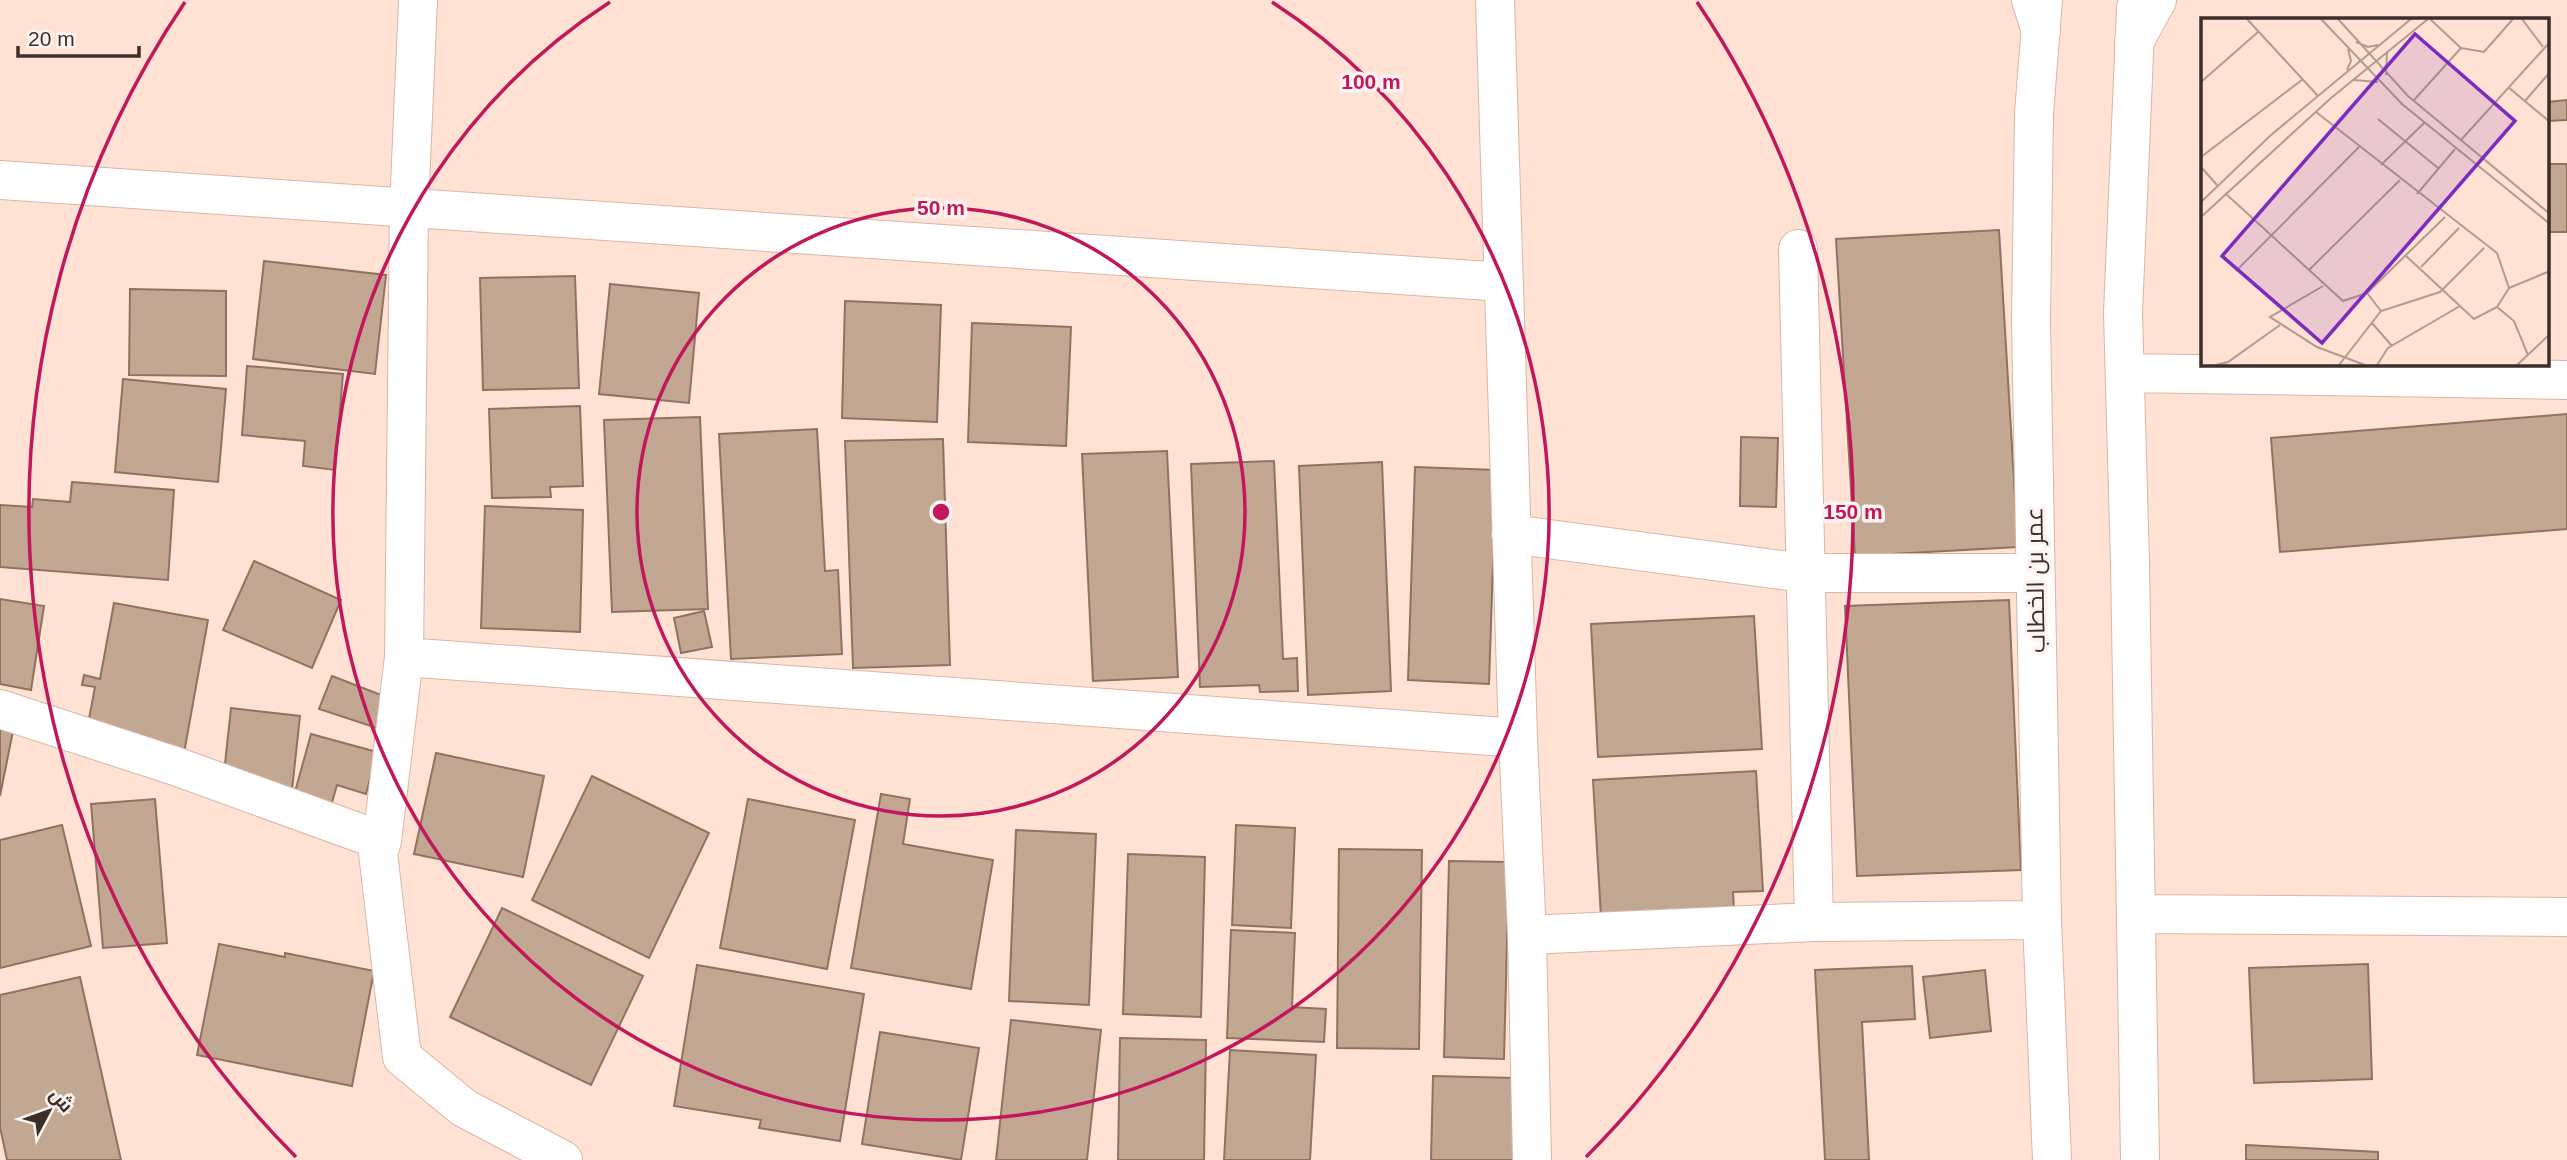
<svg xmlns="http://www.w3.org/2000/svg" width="2567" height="1160" viewBox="0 0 2567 1160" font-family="Helvetica,Cairo,sans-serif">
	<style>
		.building { fill: #c2a793; stroke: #8f735e; stroke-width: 2 }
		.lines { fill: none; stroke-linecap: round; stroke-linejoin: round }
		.minor-casing { stroke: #d9b6a6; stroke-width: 40 }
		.major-casing { stroke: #d9b6a6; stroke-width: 40 }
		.minor { stroke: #fff; stroke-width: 38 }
		.major { stroke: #fff; stroke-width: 38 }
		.ring { fill: none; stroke: #c2185b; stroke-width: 3.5 }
		.labels { text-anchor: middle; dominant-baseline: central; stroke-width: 7; stroke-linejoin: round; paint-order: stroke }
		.street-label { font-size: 24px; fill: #3c2e28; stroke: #fcf4f1 }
		.inset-road { fill: none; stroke: #b19a8f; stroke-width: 2 }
		.view { fill: #7b2cbf; fill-opacity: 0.15; stroke: #7b2cbf; stroke-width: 3.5 }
		.inset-edge { fill: none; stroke: #3c2e28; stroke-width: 3.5 }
		.centre { fill: #c2185b; stroke: #fcf4f1; stroke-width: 3.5 }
		.ring-label { font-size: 21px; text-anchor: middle; font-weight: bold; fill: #c2185b; stroke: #fcf4f1; stroke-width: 7; stroke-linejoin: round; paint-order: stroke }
	</style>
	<rect width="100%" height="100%" fill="#ffe2d4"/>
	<!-- building -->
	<path class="building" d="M2567,100v20l-19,1v-19z
		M2548,164h19v68h-19z
		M1999,230l19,317 -163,9 -19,-317z
		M264,261l122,14 -11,99 -122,-15z
		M575,276l4,112 -96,2 -3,-112z
		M610,284l89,9 -10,110 -90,-9z
		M130,289l96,2v85l-97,-1z
		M845,301l96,4 -4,117 -95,-4z
		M972,323l99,4 -5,119 -98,-4z
		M247,366l96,8 -8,96 -32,-4 2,-25 -63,-6z
		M123,379l103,10 -8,93 -103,-10z
		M580,406l3,80 -33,1 1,10 -59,1 -3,-89z
		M2567,414v115l-287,23 -9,-114z
		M700,417l8,192 -96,3 -8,-192z
		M817,429l8,142 13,-1 4,84 -111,5 -12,-225z
		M1741,437l37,1 -2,69 -36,-1z
		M943,439l7,226 -97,3 -8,-227z
		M1167,451l11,226 -85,4 -11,-227z
		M1274,461l9,198 14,-1 1,33 -38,1 -1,-7 -59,2 -9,-223z
		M1382,462l9,229 -83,4 -9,-229z
		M1415,467l81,3 -7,214 -81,-4z
		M72,482l102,8 -6,90 -168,-13v-62l32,2 1,-8 37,3z
		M485,506l98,4 -3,122 -99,-4z
		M254,561l87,39 -29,68 -89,-38z
		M0,599l44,7 -13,84 -31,-6z
		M2009,600l12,270 -164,6 -12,-270z
		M114,603l94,17 -24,133 -98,-18 9,-48 -13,-2 2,-10 16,4z
		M704,611l8,36 -31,6 -7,-35z
		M1754,616l8,133 -164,8 -7,-133z
		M332,676l57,22 -12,30 -58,-19z
		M231,708l69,8 -8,74 -69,-7z
		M0,729l13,2 -13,65z
		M311,734l66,18 -11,42 -29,-9 -7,24 -37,-10z
		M436,753l108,23 -21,101 -109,-23z
		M1756,771l7,120 -30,1 1,18 -133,7 -8,-137z
		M592,776l117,57 -60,125 -117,-58z
		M881,794l29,5 -7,45 90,16 -22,129 -120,-21z
		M155,799l12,144 -64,5 -12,-144z
		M748,799l107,21 -28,149 -107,-21z
		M62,825l29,121 -91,22v-128z
		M1236,825l59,3 -4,100 -59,-3z
		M1016,830l80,4 -7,171 -80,-4z
		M1339,849l83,1 -3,199 -82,-1z
		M1128,854l77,3 -4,160 -78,-3z
		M1449,861l60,1 -5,197 -60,-2z
		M502,908l141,68 -52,109 -141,-68z
		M1231,930l64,3 -3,74 34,2 -2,33 -97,-4z
		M219,944l66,13v-4l89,18 -22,115 -155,-31z
		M2368,964l4,115 -118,4 -5,-115z
		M697,965l167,29 -24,147 -81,-13 2,-8 -87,-14z
		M1912,966l3,53 -53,3 7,138h-44l-10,-190z
		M1985,970l6,61 -61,7 -7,-61z
		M80,977l41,183h-114l-7,-33v-132z
		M1011,1020l90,10 -14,130h-91z
		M880,1032l99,16 -18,112 -99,-16z
		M1120,1038l86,2 -2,120h-86z
		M1230,1050l86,5 -6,105h-86z
		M1433,1076l82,2 -2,82h-82z
		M2246,1145l132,7v8h-132z"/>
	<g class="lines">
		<!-- minor casing -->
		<g class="minor-casing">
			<path id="minor" d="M418,0l-9,208 -5,449 -22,184 -4,12 24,204 62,51 99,52
				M1495,0l23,738 9,197 5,225
				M2043,0l-9,113 -3,207 11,600 10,240
				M2136,8l-13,305 7,251 10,596
				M0,180l1504,102
				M1798,249l16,673
				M2125,373l442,7
				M1511,534l293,39h231
				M404,657l1114,81
				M0,709l175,57 207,75
				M2136,914l431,3
				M1527,935l287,-13 228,-2"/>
		</g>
		<!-- major casing -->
		<g class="major-casing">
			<path id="major" d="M2031,0l10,31
				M2134,42l23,-42"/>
		</g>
		<!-- minor -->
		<use href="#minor" class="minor"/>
		<!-- major -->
		<use href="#major" class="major"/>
	</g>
	<!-- distance rings -->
	<g class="ring">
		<circle cx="941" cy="512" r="304"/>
		<path d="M1272 2A608 608 0 1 1 610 2"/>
		<path d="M296 1157A912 912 0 0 1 185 2M1697 2A912 912 0 0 1 1586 1157"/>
	</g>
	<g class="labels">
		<!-- street labels -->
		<g class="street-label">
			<text transform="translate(2035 580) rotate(-91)">عمر بن الخطاب</text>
		</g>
	</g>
	<!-- overview -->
	<g transform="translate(2201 18)">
		<rect width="348" height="348" fill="#ffe2d4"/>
		<path class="inset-road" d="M46,1l71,77M120,1l81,85 148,120M137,1l70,77 142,118M229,1l31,29 23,4 29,-33M321,1l21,28M155,24l12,5 10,-2M146,52l4,-9 -3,-12M185,57l1,-22M153,62l24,2M0,64l57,-50M307,69l42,35M213,82l47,-52M324,83l25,-29M115,94l181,141 12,35 -12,19 -23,12 -69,-64M177,101l60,49M260,122l89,-98M0,139l102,-78M180,147l43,-42M0,149l16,18M24,175l118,108 24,-8 78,-76M216,176l38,-45M0,184l70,-67 140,-116M0,199l130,-119 97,-79M220,249l38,-39M108,252l91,-90M35,253l123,-124M122,268l-53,31 47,30 48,18M308,270l41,-17M166,275l14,18M296,289l17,14 14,34M171,305l20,23M15,347l12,-3 52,-37M138,347l42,-54 59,-19 44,-44M176,347l11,-17 72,-42M316,347l33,-31"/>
		<path class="view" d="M214,16l100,87 -193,222 -100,-87z"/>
		<rect width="348" height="348" class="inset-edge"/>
	</g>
	<circle cx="941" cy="512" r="10" class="centre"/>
	<g class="ring-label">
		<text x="1371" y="89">100 m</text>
		<text x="941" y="215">50 m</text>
		<text x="1853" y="519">150 m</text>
	</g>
	<!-- north arrow -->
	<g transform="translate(49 1111) rotate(49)" stroke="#fcf4f1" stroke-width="5" paint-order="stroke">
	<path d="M0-5L12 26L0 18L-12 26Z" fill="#3c2e28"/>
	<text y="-10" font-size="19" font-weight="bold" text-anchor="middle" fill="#3c2e28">ش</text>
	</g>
	<!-- scale -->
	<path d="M18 46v10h121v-10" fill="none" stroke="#3c2e28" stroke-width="3.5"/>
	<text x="28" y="46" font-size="21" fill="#3c2e28" stroke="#fcf4f1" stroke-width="5" paint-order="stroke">20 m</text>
</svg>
